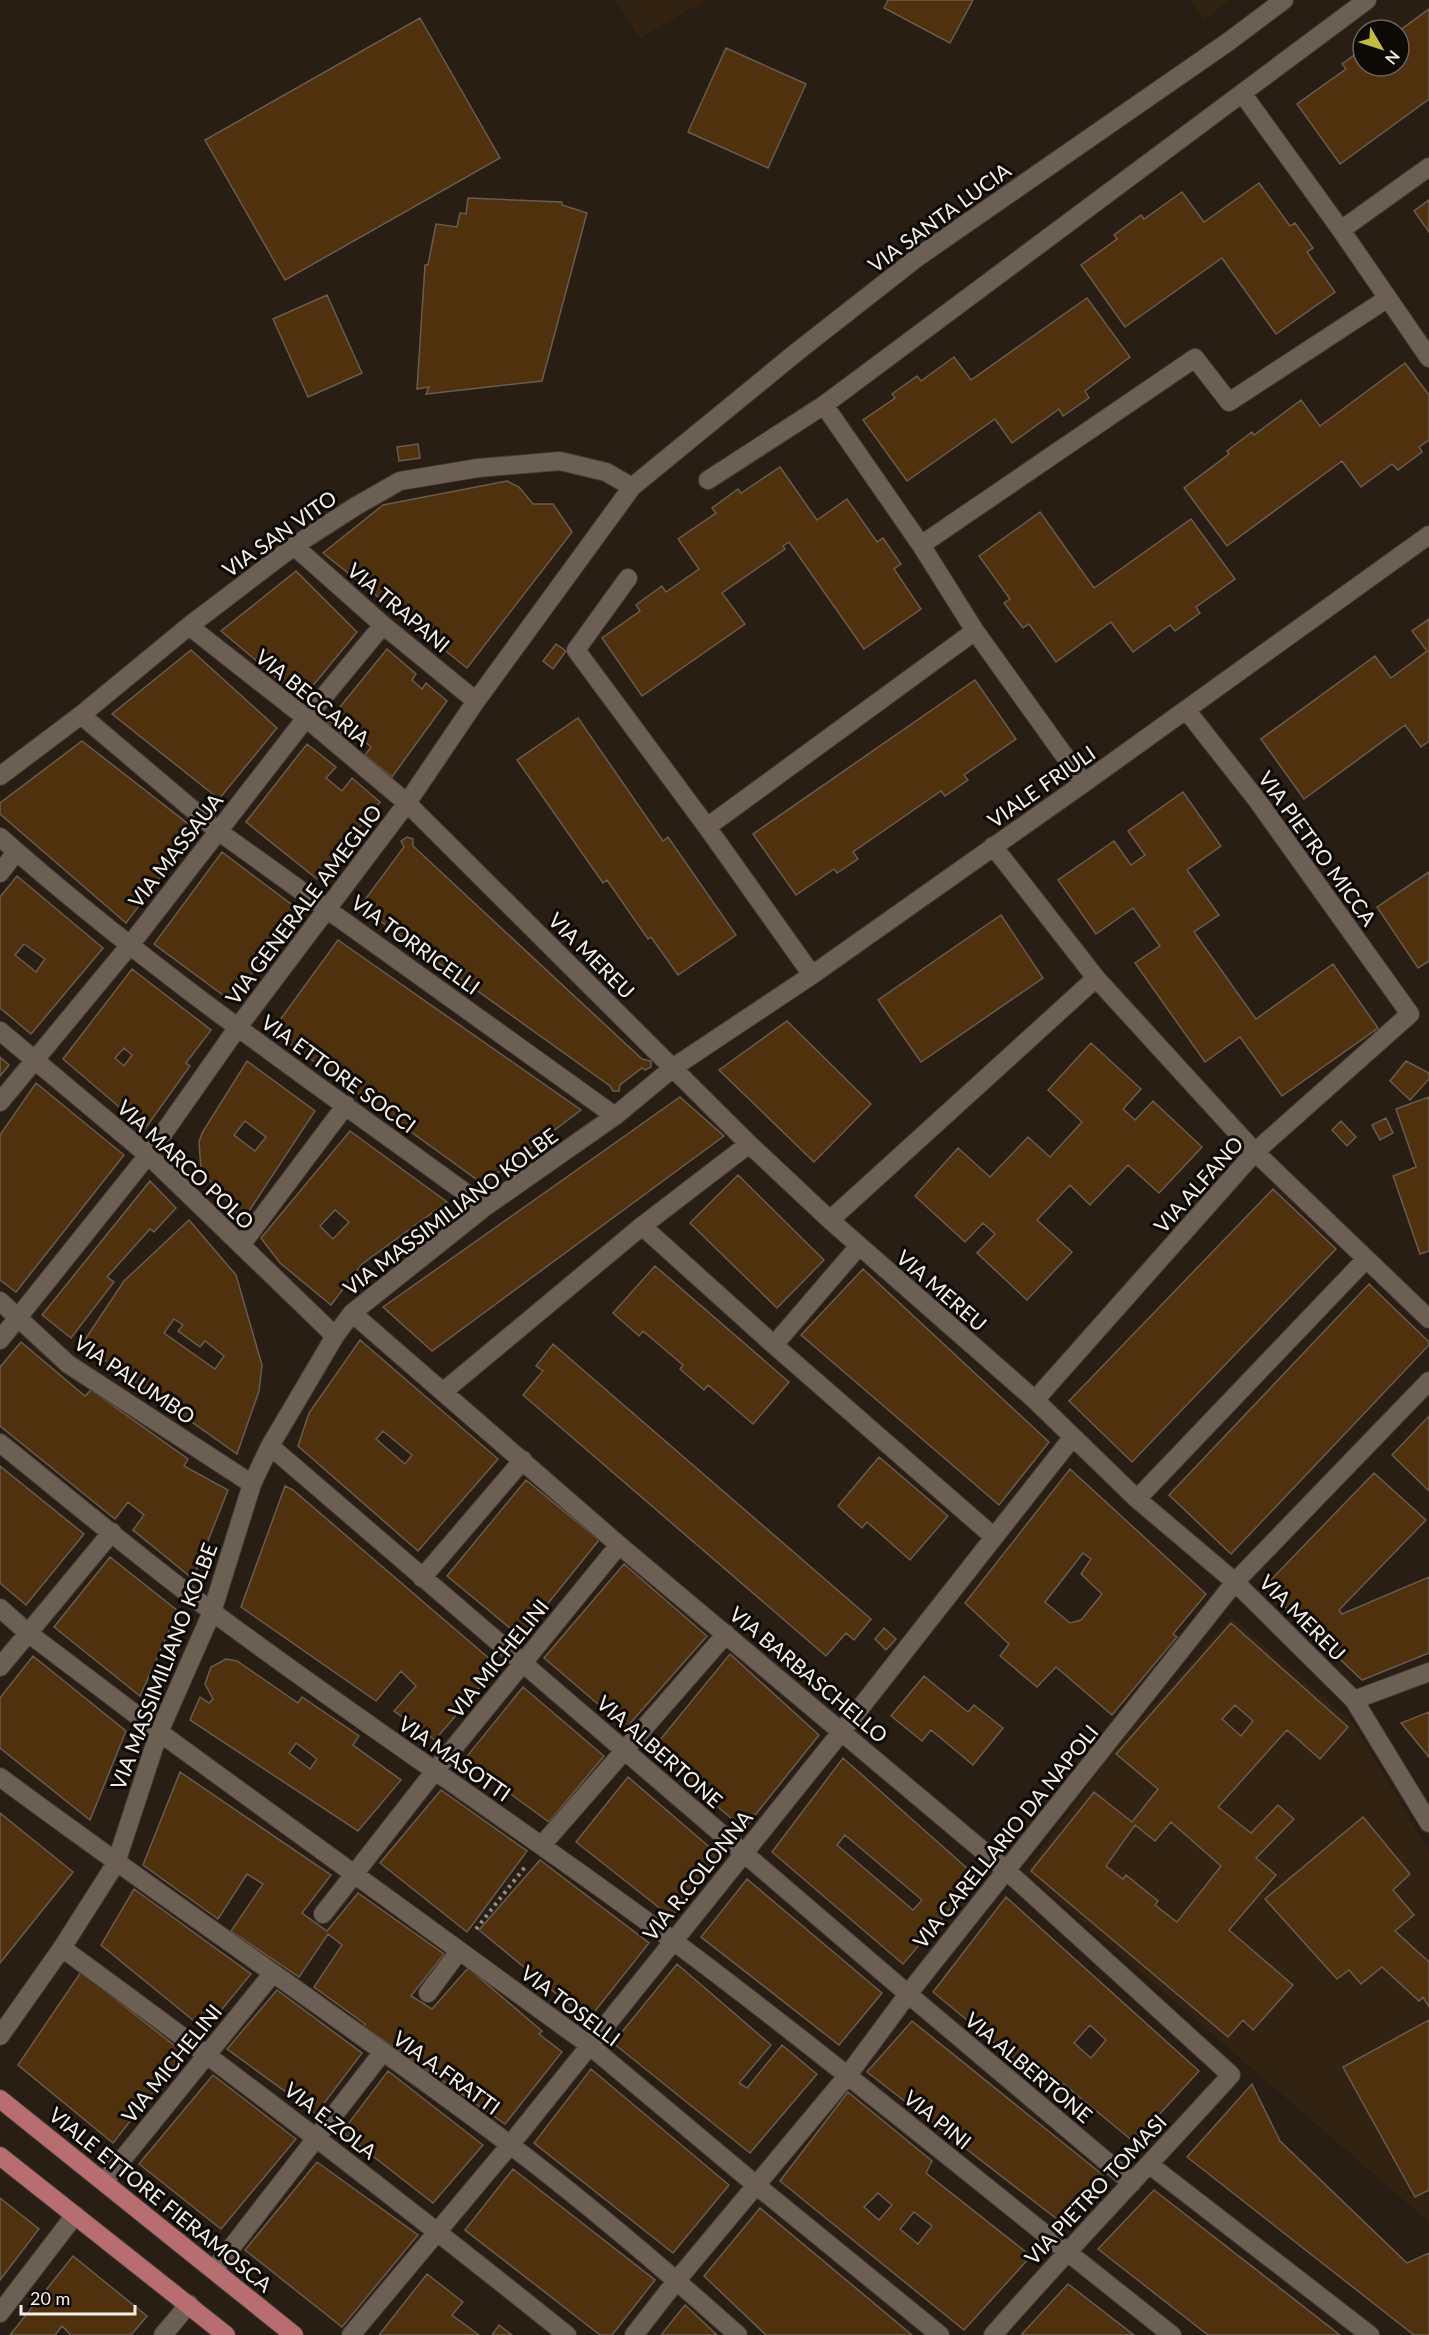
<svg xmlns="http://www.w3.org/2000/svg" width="1429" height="2335" viewBox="0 0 1429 2335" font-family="Lato,sans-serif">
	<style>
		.built { fill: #312212 }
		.building { fill: #50310e; stroke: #685b4f; stroke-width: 1.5; fill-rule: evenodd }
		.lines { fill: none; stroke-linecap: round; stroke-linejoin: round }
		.minor-casing { stroke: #443b35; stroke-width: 20 }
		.major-casing { stroke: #443b35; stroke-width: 20 }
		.path { stroke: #948c83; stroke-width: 4; stroke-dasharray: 3 4.5; stroke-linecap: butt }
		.minor { stroke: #6c5f53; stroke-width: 18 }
		.major { stroke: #b86d71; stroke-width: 18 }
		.labels { text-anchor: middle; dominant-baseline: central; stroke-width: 6; stroke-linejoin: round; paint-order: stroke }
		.street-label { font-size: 21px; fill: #f7f0e9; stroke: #0d0905 }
	</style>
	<rect width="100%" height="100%" fill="#281e13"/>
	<!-- built -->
	<path class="built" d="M615,0h91l-66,38z
		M1190,0h40l-26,20z
		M1231,1617l123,107 75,127v371l-404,-350 89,-122z"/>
	<!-- building -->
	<path class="building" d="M888,0h85l-23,43 -66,-35z
		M1429,9v90l-89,65 -43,-60 49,-35 -4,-5 21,-15v17h36v-35z
		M420,18l80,140 -215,122 -80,-140z
		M726,48l80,36 -38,84 -80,-36z
		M1259,183l31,43 5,-3 18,25 -6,4 28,40 -59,42 -54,-76 -97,69 -44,-62 36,-26 -3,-4 27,-20 3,4 38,-27 22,30z
		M468,198l94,4v3l25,8 -45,168 -116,13 3,-7 -12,2 8,-124h3l8,-41 21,3 3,-14 6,1z
		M1429,200v32l-15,-21z
		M327,295l35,78 -54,24 -35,-78z
		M1087,298l43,59 -45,34 4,7 -26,18 -4,-7 -47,34 -17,-24 -88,62 -44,-61 32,-22 -3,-4 25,-18 4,5 33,-24 17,23z
		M1405,363l24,32v45l-10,7 3,5 -24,18 -6,-6 -31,23 -19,-26 -115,85 -43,-58 45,-34 -2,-3 25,-19 2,3 47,-35 19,26z
		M418,444l2,14 -21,3 -2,-14z
		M780,467l37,53 30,-21 30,43 6,-4 18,26 -7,5 27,40 -57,40 -75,-107 -6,4 2,3 -63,44 23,31 -103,72 -40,-58 38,-27 -4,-6 26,-19 4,6 33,-23 -21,-30 38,-26 -4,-5 26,-19 3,4z
		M507,481l12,6 14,17h20l19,28 -105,136 -144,-115 60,-48z
		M1040,512l54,76 97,-69 44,60 -39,28 4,6 -25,18 -5,-6 -37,27 -22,-30 -55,40 -27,-38 -6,4 -19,-25 6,-4 -31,-43z
		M296,571l61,61 -55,67 -81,-68z
		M1429,619v122l-8,6 -16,-22 -101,74 -43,-60 114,-83 16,22 36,-27 -15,-20z
		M556,644l10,7 -13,18 -10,-8z
		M387,649l29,25 -4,6 10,9 4,-6 21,18 -55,76 -27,-22 6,-8 -16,-14 -6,7 -22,-17z
		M191,650l86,78 -58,71 -107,-85z
		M975,680l41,59 -52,36 4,5 -23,16 -4,-5 -88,61 5,7 -21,14 -3,-4 -38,26 -43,-61z
		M578,718l85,123 5,-4 68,98 -58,40 -27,-38 -3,2 -41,-59 -4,3 -86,-123z
		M82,741l114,89 -70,93 -126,-109v-11z
		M307,744l29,23 -10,11 16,13 10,-13 28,24 -63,77 -71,-57z
		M1183,792l38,54 -34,24 32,45 -25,17 62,87 77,-55 45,64 -96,68 -42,-59 -35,25 -70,-99 25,-17 -27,-38 -37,26 -38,-54 56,-39 17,24 14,-10 -17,-24z
		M407,837l6,2v7l229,213 9,2v6l-6,3 -3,-2 -22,17 -1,6h-6l-3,-5 -244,-175 -6,1 -4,-3v-6l4,-3 4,1 40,-54 -3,-6z
		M222,852l77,58 -68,91 -77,-57z
		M1429,872v89l-11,7 -41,-61z
		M17,876l86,72 -72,86 -31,-26v-111zM24,944l21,15 -9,13 -21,-17z
		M1001,915l42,63 -122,84 -43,-62z
		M338,940l243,170 -98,74 -211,-153z
		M132,969l79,61 -25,33 4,3 -45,63 -82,-70zM124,1048l8,7 -8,11 -9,-8z
		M787,1021l84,83 -57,58 -95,-92z
		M1091,1043l50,46 -18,20 12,11 18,-19 49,46 -43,46 -31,-28 -38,40 -20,-20 -33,35 35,32 -45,48 -50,-47 18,-19 -12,-11 -18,19 -50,-46 43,-48 32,29 38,-40 22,20 32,-35 -34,-32z
		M0,1057l9,8 -9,11z
		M247,1061l68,50 -72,109 -42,-50 -2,-28 3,-9zM245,1121l21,16 -11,14 -21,-16z
		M1406,1061l23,12v6l-19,21 -20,-19z
		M36,1083l88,72 -108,137 -16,-12v-145z
		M680,1097l44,39 -292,215 -49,-44z
		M1429,1097v154l-9,3 -27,-78 23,-9 -20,-58z
		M1386,1118l7,15 -13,7 -8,-15z
		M1341,1121l15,16 -9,9 -15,-16z
		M350,1131l97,71 -85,62 -31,41 -51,-42 -19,-25zM335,1210l14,12 -16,17 -13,-13z
		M738,1175l86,85 -47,48 -87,-85z
		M150,1181l26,27 -22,24 -4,-3 -43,48 7,5 -43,56 -29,-23z
		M1273,1189l63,60 -204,213 -63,-61z
		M189,1220l47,55 26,90 -3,26 -22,63 -155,-110 42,-63zM174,1319l9,6 -5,6 22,16 5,-6 19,15 -9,13 -51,-36z
		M655,1266l134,116 -36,42 -45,-39 -4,5 -24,-21 3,-4 -40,-34 -4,5 -26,-23z
		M863,1269l186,173 -50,63 -198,-170z
		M1369,1284l60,58v3l-198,209 -62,-59z
		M360,1340l138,119 -80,92 -120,-105 11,-33zM383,1431l29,24 -7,9 -29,-25z
		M21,1342l64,54 6,-6 97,69 -4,7 44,24 -35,89 -60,-49 11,-15 -16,-13 -13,17 -115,-93v-59z
		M553,1344l318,275 -17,21 -8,-7 -20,23 -303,-261 20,-24 -7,-5z
		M1429,1416v75l-37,-36z
		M879,1457l69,59 -38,44 -43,-38 -5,6 -24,-22z
		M0,1466l84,68 -58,71 -26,-22z
		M1070,1469l136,125 -33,40 4,3 -65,78 -56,-48 -19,20 -37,-31 9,-12 -44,-41zM1083,1553l8,6 -10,15 21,20 -21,26 -11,3 -25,-21z
		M1374,1473l52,47 -87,90 3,4 87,-37v76l-67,27 -98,-93z
		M526,1480l73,60 -78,97 -74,-61z
		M285,1486l8,4 205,176 -63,74 -41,-29 22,-25 -15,-15 -25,30 -135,-94z
		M110,1557l68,54 -38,85 -86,-69z
		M624,1564l83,72 -81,92 -82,-70z
		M1231,1623l117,104 -28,32 -33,-29 -69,77 33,26 27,-28 16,14 -38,39 20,17 -47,55 64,55 -40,45 -10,-10 -15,17 -197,-166 63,-79 38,30 26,-33 -42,-35zM1235,1705l18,16 -12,15 -19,-17zM1171,1822l50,44 -44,56 -22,-17 3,-4 -32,-26 -3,4 -17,-13 29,-41 20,16z
		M884,1628l12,11 -10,11 -11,-11z
		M730,1654l89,81 -75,94 -93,-78z
		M33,1656l93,75 -36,89 -90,-72v-50z
		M226,1659l11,2 61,42 4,-6 57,39 -6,9 48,35 -43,51 -168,-111 10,-23 9,6 4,-4 -8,-15 6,-17zM296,1743l21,16 -7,10 -21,-16z
		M924,1676l44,36 6,-7 29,23 -30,37 -42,-35 -9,11 -31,-25z
		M523,1687l81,69 -55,66 -85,-62z
		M1429,1712v45l-28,-34z
		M843,1758l134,119 -74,87 -131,-112zM845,1835l77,65 -9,10 -76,-65z
		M180,1772l151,103 -29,38 25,18 31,-38 86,61 -33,42 21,13 36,-41 74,63 -3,3 23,18 -57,72 -142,-98 2,-2 -51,-37 28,-42 -14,-11 -29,43 -68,-46 32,-47 -16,-10 -29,45 -75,-54z
		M628,1777l93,80 -50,60 -95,-75z
		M441,1790l86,61 -60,81 -87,-69z
		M0,1813l73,59 -73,91z
		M1363,1817l47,57 -17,16 21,25 -19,16 34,31v45l-6,-10 -4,4 -37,-34 -21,17 -12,-14 -12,9 -72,-80z
		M540,1860l109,83 -61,77 -109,-90z
		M747,1879l135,114 -43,52 -138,-108z
		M134,1889l117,85 -46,56 -104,-85z
		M1006,1897l193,174 -65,71 -97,-80 -7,10 -97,-80zM1090,2025l16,15 -15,18 -17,-15z
		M677,1964l94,81 -32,38 8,5 35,-43 35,29 -67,79 -137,-110z
		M81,1972l103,81 -71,90 -95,-78z
		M277,1990l85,63 -46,61 -89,-65z
		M1429,2020v170l-14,7 -72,-130z
		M912,2021l191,154 -41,48 -195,-151z
		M591,2069l138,116 -56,68 -139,-110z
		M388,2071l95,74 -50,58 -91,-71z
		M213,2075l83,64 -75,90 -82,-65z
		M1252,2084l28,57 127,122 22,-10v82h-15l-227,-178z
		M848,2092l84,69 -6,12 105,83 -67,74 -184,-149zM878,2193l14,12 -13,15 -15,-13zM914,2212l18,14 -14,18 -18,-15z
		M317,2162l101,73 -76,92 -97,-77z
		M513,2169l142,111 -43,55h-12l-135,-105z
		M1154,2190l186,145h-132l-110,-86z
		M0,2198l39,31 -39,51z
		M760,2208l152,127h-146l-62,-59z
		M73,2256l74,60 -16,19h-60l-9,-9 -7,9h-45z
		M427,2274l36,28 -11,13 27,20h-100z
		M1068,2284l66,51h-113z
		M685,2305l32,30h-56z
		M499,2325l13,10h-20z"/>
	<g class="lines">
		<!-- minor casing -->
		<g class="minor-casing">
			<path id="minor" d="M1242,93l99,137 88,128
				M1341,230l88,-63
				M824,405l543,-405
				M708,480l116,-75 97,140 54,86 109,152
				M921,545l274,-187 34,44 159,-104
				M294,546l89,79 93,76
				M628,578l-52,72 131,177 105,148
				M189,626l117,92 101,85 342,341 81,76 205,180 102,99 98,83 119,118 75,123
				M81,715l137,116 397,285
				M0,776l81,-61 108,-89 105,-80 62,-40 44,-25 78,-13 82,-7 46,11 26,15
				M707,827l268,-196
				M0,837c152,135 321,250 485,370
				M993,846l103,132 159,174 174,167
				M0,873l16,-21
				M0,1031l148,124 187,181
				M0,1102l130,-157 176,-227 77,-93
				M830,1220l266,-242
				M642,1226l132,119
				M241,1245l105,-140
				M859,1246l-85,99 220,192
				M0,1301l68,63 184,120
				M352,1313l267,232 388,326 224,204c-79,87 -161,172 -238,260
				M0,1340l148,-185 90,-128 169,-224 69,-102 156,-214 166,-136 120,-94 310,-215 56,-42
				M444,1391l198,-165 107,-82
				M1035,1400l220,-248 155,-138 -153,-214 -70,-89
				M0,1443c71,57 141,116 214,170 151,113 308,215 458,327 170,127 333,264 500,395
				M270,1446l638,548 224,189
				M1137,1499l229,-240
				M422,1578l101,-118
				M0,1608l28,25 131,99 430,313 167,140 184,150
				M0,1667l112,-135
				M1354,1700l75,-28
				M0,1777c168,125 342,241 509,367 79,60 155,125 229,191
				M542,1845l184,-211
				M323,1914l111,-142 185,-227
				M62,1948c172,125 339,254 505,387
				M428,1993l31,-42
				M0,2036l62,-88 54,-85 43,-131 53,-120 40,-128 18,-38 65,-110 17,-23 133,-106 130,-91 59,-49 138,-92 272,-192 345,-248
				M1150,2165l220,170
				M104,2182l169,-209
				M214,2270l168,-217
				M0,2313l75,-98
				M163,2335l26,-31
				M351,2335l159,-190 332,-414 230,-293
				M634,2335l43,-55 171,-205 60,-81 327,-412 194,-201"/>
		</g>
		<!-- major casing -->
		<g class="major-casing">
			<path id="major" d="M0,2099l294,236
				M0,2156l226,179"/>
		</g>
		<!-- path -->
		<path class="path" d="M476,1929l49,-62"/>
		<!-- minor -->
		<use href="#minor" class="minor"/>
		<!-- major -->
		<use href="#major" class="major"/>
	</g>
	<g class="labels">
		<!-- street labels -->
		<g class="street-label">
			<text transform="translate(939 217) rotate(-36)">VIA SANTA LUCIA</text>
			<text transform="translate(279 533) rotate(-35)">VIA SAN VITO</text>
			<text transform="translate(399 607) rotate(40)">VIA TRAPANI</text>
			<text transform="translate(313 697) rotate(39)">VIA BECCARIA</text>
			<text transform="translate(1041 786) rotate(-35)">VIALE FRIULI</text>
			<text transform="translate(1318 848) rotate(54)">VIA PIETRO MICCA</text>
			<text transform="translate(175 850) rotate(-52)">VIA MASSAUA</text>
			<text transform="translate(303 904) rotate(-53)">VIA GENERALE AMEGLIO</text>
			<text transform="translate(416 944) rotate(36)">VIA TORRICELLI</text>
			<text transform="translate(592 955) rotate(45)">VIA MEREU</text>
			<text transform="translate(339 1073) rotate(36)">VIA ETTORE SOCCI</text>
			<text transform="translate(186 1164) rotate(43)">VIA MARCO POLO</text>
			<text transform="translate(1198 1184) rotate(-48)">VIA ALFANO</text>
			<text transform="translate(450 1211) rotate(-37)">VIA MASSIMILIANO KOLBE</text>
			<text transform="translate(942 1290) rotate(41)">VIA MEREU</text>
			<text transform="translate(135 1379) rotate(34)">VIA PALUMBO</text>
			<text transform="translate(1303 1617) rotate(45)">VIA MEREU</text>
			<text transform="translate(498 1658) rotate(-51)">VIA MICHELINI</text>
			<text transform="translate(163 1666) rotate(-69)">VIA MASSIMILIANO KOLBE</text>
			<text transform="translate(809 1674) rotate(40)">VIA BARBASCHELLO</text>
			<text transform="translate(660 1751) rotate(41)">VIA ALBERTONE</text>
			<text transform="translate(455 1758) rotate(35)">VIA MASOTTI</text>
			<text transform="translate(1005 1836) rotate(-51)">VIA CARELLARIO DA NAPOLI</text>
			<text transform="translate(697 1875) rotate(-51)">VIA R.COLONNA</text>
			<text transform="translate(571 2005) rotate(37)">VIA TOSELLI</text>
			<text transform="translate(171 2063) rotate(-51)">VIA MICHELINI</text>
			<text transform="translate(1029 2067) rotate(40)">VIA ALBERTONE</text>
			<text transform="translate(447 2072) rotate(36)">VIA A.FRATTI</text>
			<text transform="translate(938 2119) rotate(39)">VIA PINI</text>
			<text transform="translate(331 2120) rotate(38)">VIA E.ZOLA</text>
			<text transform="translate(1095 2189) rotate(-47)">VIA PIETRO TOMASI</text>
			<text transform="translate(161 2199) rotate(39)">VIALE ETTORE FIERAMOSCA</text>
		</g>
	</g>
	<!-- north arrow -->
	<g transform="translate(1381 48) rotate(129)"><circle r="28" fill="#0d0905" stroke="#6b6560" stroke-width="1.5"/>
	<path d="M0-4.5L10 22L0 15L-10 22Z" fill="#c2bd3f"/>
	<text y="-9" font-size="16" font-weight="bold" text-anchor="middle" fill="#f7f0e9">N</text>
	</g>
	<!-- scale -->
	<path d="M21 2305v9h114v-9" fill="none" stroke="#f7f0e9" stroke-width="3"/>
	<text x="30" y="2305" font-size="18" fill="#f7f0e9" stroke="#0d0905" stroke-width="4.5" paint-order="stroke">20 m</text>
</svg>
